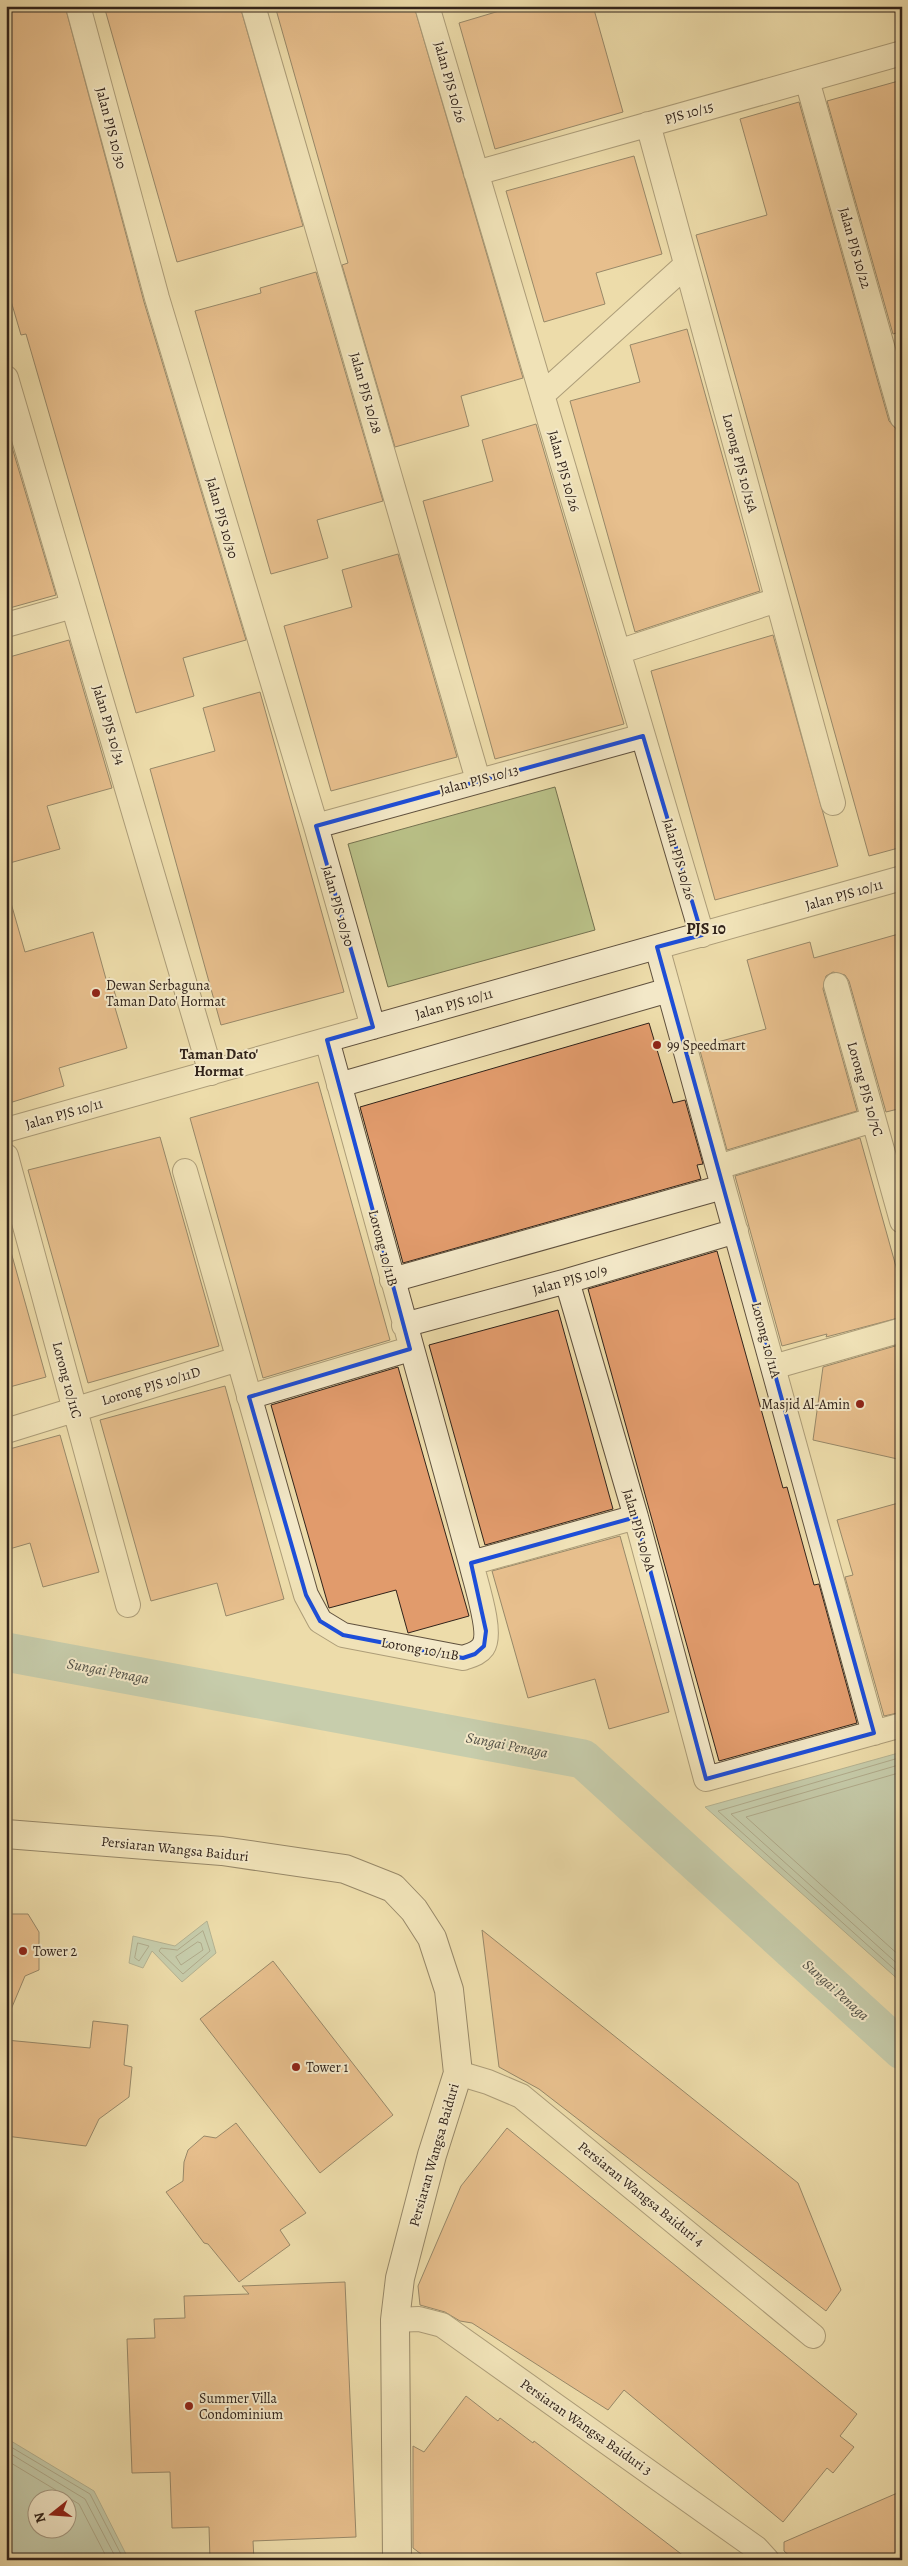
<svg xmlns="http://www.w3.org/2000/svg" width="908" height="2566" viewBox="0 0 908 2566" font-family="Alegreya,serif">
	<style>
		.green { fill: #b9c087; stroke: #757250 }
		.water { fill: #9abab0; stroke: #707e74; fill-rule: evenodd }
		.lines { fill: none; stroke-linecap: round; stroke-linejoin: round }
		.shore { stroke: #666e65; stroke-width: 1 }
		.river { stroke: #9abab0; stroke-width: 39 }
		.building { fill: #e19b6c; stroke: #31231a }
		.street-casing { stroke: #60513e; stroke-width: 26 }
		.secondary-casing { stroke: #31231a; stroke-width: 30 }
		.street { stroke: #f3e8c8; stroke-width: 24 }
		.secondary { stroke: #f3e8c8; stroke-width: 28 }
		.marked { fill: none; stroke: #1d4ed8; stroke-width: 4; stroke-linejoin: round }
		.poi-dot { fill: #8f2418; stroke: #f3e8c8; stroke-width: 2 }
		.labels { text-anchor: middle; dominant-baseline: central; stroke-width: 4; stroke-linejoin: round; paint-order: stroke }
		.street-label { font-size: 14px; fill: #31231a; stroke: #f3e8c8 }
		.poi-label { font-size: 14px; fill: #31231a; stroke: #f3e8c8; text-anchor: start }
		.neighbourhood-label { font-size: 15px; font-weight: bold; fill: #31231a; stroke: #f3e8c8 }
		.water-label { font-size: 15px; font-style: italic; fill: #505047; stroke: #f3e8c8 }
		.quarter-label { font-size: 16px; font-weight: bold; fill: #31231a; stroke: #f3e8c8 }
	</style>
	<rect width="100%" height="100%" fill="#eddcaa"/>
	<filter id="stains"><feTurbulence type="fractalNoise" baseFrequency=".004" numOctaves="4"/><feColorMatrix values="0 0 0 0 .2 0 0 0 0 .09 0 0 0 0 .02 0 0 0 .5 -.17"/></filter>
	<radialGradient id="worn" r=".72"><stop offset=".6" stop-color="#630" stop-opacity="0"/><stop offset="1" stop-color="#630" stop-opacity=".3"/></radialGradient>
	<!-- green -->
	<path class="green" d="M555,787l40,143 -207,57 -40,-143z"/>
	<!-- water -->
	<path class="water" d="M902,1752v231l-197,-176z
		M207,1921l9,32 -34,29 -30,-31 -9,17 -14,-5 4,-27 42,10z
		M6,2438l88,53 35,69h-123zM38,2498h30v30h-30z"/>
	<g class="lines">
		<!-- shore -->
		<path class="shore" d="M902,1757l-184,54 184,165
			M902,1764l-171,50 171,154
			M902,1772l-156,45 156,141
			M203,1931l7,20 -27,23 -24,-23 2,-3 16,2z
			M198,1942l3,1 2,7 -22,15 -5,-8z
			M138,1943l11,3 -10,15 -4,-3z
			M6,2444l84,50 34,66
			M6,2451l79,48 32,61
			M6,2460l73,44 29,56"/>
		<!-- river -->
		<path class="river" d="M6,1652l577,107 319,291"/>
	</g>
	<!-- building -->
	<path class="building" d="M6,6h59l79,296 102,338 -63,18 11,38 -58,17 -110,-379 -5,1 -15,-51z
		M104,6h136l63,220 -126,36z
		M275,6h139l109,372 -62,18 8,30 -74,21 -53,-182 6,-2z
		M516,6h77l30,106 -128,37 -36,-126z
		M902,80v251l-9,3 -66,-233z
		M799,102l90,319 7,8 6,21v397l-33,9 -173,-621 71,-20 -27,-96z
		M634,156l28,98 -66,19 9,31 -61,18 -38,-131z
		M316,272l67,229 -66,19 11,38 -57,16 -76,-263 66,-18 -1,-5z
		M687,329l73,262 -125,41 -65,-231 70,-19 -10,-37z
		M536,424l88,300 -129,35 -72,-258 70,-20 -11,-41z
		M6,427l50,168 -50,14z
		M398,554l59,203 -126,34 -47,-165 68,-19 -10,-37z
		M773,635l65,231 -123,34 -64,-229z
		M69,640l43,148 -65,18 13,43 -54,15v-206z
		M260,692l84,300 -123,33 -71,-256 65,-18 -12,-43z
		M11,903l14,49 68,-20 13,47 4,-1 7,22 -4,1 14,47 -68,20 5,18 -58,18v-200z
		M902,933v175l-16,4 -37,-131 -4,-6 -12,-3 -7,4 -3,13 34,122 -130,39 -28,-103 67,-18 -19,-69 63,-18 4,16z
		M649,1023l24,80 12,-3 18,64 -6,1 4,14 -298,84 -43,-156z
		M318,1082l72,258 -127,38 -73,-260z
		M160,1137l59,209 -131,37 -60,-213z
		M860,1138l42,150v29l-76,20 1,-3 -45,12 -47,-170z
		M717,1251l66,237 4,-1 27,98 5,-1 38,139 -138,38 -131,-472z
		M11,1252l35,125 -40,11v-135z
		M558,1310l55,199 -128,36 -56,-200z
		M902,1344v116l-89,-20 10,-73z
		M398,1367l71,249 -61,17 -12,-43 -67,18 -58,-203z
		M225,1386l59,213 -58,17 -9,-33 -66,18 -51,-181z
		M60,1435l39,137 -56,15 -13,-44 -24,7v-100z
		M902,1502v210l-18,4 -39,-139 8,-2 -16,-55z
		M620,1536l49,176 -60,17 -14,-50 -67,19 -36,-127z
		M6,1914h22l11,18v38l-14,6 -18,43z
		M482,1930l316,253 43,107 -15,21 -287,-222 -40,-22z
		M273,1961l120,154 -73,58 -120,-154z
		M93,2021l35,4 -4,40 8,2 -3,30 -30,22 -13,27 -80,-10v-96l84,8z
		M236,2123l70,90 -26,17 10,15 -51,37 -31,-38 -4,-1 -38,-51 17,-11 1,-19 4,-12 16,-14 12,2z
		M507,2128l350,286 -17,22 14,11 -21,26 -6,-5 -44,54 -159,-132 -16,20 -136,-87 -12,-2 -15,-9 -25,-7 -2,-19 43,-100z
		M345,2282l11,255 -103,4 1,19h-44l-1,-33 -37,1 -2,-56 -38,1 -5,-134 28,-1 -1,-19 31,-1 -1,-22 65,-2 -7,-8z
		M466,2396l32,25 2,-3 33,25 1,-2 155,119h-260l-16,-12v-102l11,6z
		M902,2491v69h-108l-10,-9v-9z"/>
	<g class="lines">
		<!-- street casing -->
		<g class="street-casing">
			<path id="street" d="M78,6l79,292 159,528 57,201
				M253,6l225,774
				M427,6l275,929
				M807,80l95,337
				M648,124l185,679
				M476,173l426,-120
				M6,378l205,695
				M542,395l144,-130
				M6,625l67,-19
				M618,652l159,-52
				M316,826l327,-90
				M657,947l217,786
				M836,985l66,236
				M339,1085l330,-95
				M6,1130l896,-252
				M6,1156l122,449
				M718,1167l155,-47
				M185,1171l121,424 14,26 23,14 120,23c8,-3 15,-4 20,-11 10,-14 -8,-66 -12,-84l-144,-523
				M392,1280l331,-93
				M567,1281l69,236 70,262 196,-54
				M404,1325l163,-44 169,-50
				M773,1367l129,-37
				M249,1397l161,-48
				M6,1431l232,-72
				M471,1563l165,-46
				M458,2073l30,9 33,14 292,240
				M395,2320l24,-1 23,6 314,223 11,12"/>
		</g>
		<!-- secondary casing -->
		<g class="secondary-casing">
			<path id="secondary" d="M6,1834l216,17 123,18 48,19 21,22 18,28 17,52 9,83 -26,82 -32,123 -5,42 2,240"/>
		</g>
		<!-- street -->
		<use href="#street" class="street"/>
		<!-- secondary -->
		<use href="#secondary" class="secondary"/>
	</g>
	<!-- marked area -->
	<path d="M0 0H908V2566H0ZM643,736l59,199 -45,12 217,786 -168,46 -70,-262 -165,46 15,68 -2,15 -9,8 -12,4 -120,-23 -23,-14 -14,-26 -57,-198 161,-48 -83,-309 46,-13 -57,-201z" fill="#eddcaa" fill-opacity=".55" fill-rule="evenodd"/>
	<path class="marked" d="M643,736l59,199 -45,12 217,786 -168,46 -70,-262 -165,46 15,68 -2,15 -9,8 -12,4 -120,-23 -23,-14 -14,-26 -57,-198 161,-48 -83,-309 46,-13 -57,-201z"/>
	<!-- markers -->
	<g class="poi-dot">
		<circle cx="96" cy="993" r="5"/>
		<circle cx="657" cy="1045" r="5"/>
		<circle cx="860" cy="1404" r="5"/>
		<circle cx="23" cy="1951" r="5"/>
		<circle cx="296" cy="2067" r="5"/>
		<circle cx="189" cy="2406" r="5"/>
	</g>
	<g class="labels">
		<!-- street labels -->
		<g class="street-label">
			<text transform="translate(450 82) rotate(74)">Jalan PJS 10/26</text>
			<text transform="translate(689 113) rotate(-16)">PJS 10/15</text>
			<text transform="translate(111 128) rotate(75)">Jalan PJS 10/30</text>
			<text transform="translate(855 248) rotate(74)">Jalan PJS 10/22</text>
			<text transform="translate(366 393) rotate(74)">Jalan PJS 10/28</text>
			<text transform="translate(740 463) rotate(75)">Lorong PJS 10/15A</text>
			<text transform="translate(564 471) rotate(74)">Jalan PJS 10/26</text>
			<text transform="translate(222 518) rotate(74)">Jalan PJS 10/30</text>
			<text transform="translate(109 725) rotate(73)">Jalan PJS 10/34</text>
			<text transform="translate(479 780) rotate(-15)">Jalan PJS 10/13</text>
			<text transform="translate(679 859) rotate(74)">Jalan PJS 10/26</text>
			<text transform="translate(844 895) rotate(-16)">Jalan PJS 10/11</text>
			<text transform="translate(338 906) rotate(74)">Jalan PJS 10/30</text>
			<text transform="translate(454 1004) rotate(-16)">Jalan PJS 10/11</text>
			<text transform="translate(865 1089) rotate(74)">Lorong PJS 10/7C</text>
			<text transform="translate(64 1114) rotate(-16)">Jalan PJS 10/11</text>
			<text transform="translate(383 1248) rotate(75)">Lorong 10/11B</text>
			<text transform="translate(570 1280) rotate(-16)">Jalan PJS 10/9</text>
			<text transform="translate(766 1340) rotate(75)">Lorong 10/11A</text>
			<text transform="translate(67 1380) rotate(75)">Lorong 10/11C</text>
			<text transform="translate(151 1386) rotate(-17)">Lorong PJS 10/11D</text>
			<text transform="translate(639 1530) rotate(74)">Jalan PJS 10/9A</text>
			<text transform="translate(420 1649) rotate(10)">Lorong 10/11B</text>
			<text transform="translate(175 1849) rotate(6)">Persiaran Wangsa Baiduri</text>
			<text transform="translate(434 2155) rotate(-74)">Persiaran Wangsa Baiduri</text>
			<text transform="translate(641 2194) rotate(39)">Persiaran Wangsa Baiduri 4</text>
			<text transform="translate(586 2427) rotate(35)">Persiaran Wangsa Baiduri 3</text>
		</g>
		<!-- poi labels -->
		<g class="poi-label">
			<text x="106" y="985">Dewan Serbaguna<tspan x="106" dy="16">Taman Dato' Hormat</tspan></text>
			<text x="667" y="1045">99 Speedmart</text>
			<text x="850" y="1404" text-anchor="end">Masjid Al-Amin</text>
			<text x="33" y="1951">Tower 2</text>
			<text x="306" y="2067">Tower 1</text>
			<text x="199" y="2398">Summer Villa<tspan x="199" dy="16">Condominium</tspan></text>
		</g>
		<!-- neighbourhood labels -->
		<g class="neighbourhood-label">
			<text x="219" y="1054">Taman Dato'<tspan x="219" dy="17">Hormat</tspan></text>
		</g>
		<!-- water labels -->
		<g class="water-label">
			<text transform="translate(108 1671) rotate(11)">Sungai Penaga</text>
			<text transform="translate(507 1745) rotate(11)">Sungai Penaga</text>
			<text transform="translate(836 1990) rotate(42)">Sungai Penaga</text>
		</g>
		<!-- quarter labels -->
		<g class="quarter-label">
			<text x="706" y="929">PJS 10</text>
		</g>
	</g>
	<!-- margin -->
	<rect width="908" height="2566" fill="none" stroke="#eddcaa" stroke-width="25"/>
	<rect x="8" y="8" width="893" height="2551" fill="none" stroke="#31231a" stroke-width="2.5"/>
	<rect x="12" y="12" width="883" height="2541" fill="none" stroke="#31231a"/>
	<!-- north arrow -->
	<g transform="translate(52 2514) rotate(253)"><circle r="24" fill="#f3e8c8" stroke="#a59982"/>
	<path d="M0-4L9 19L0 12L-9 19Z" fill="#8f2418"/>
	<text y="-8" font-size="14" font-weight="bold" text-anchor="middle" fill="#31231a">N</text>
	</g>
	<rect width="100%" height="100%" filter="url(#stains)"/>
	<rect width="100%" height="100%" fill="url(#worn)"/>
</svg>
